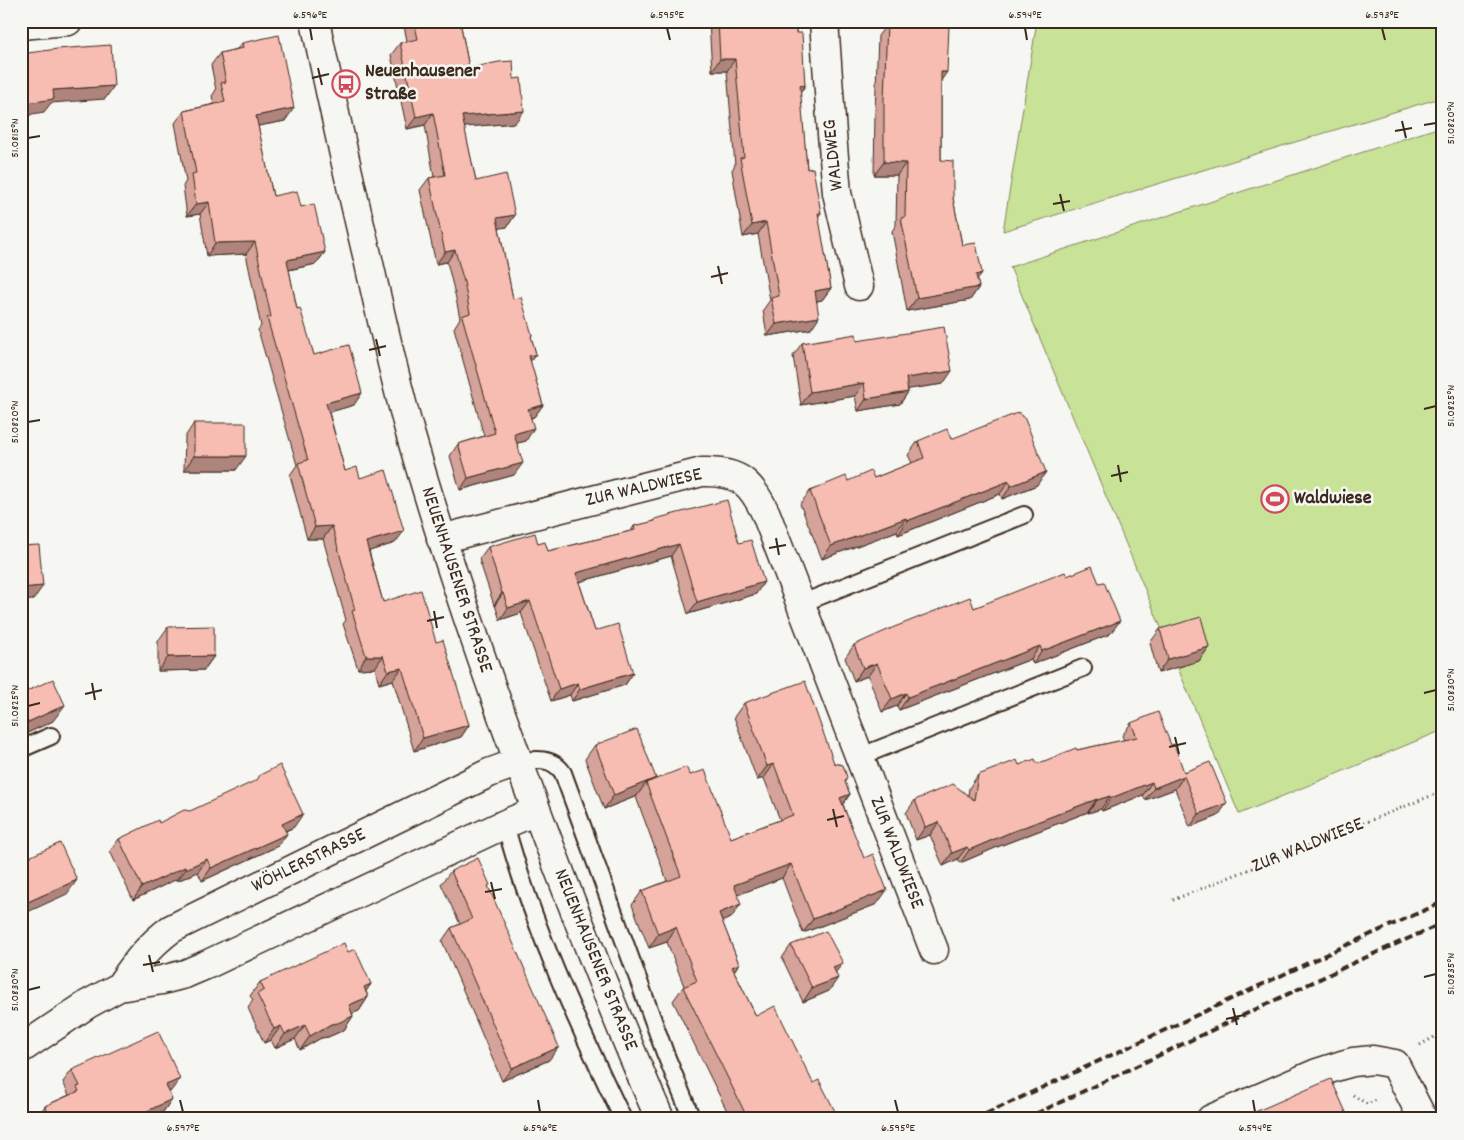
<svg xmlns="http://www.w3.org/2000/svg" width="1464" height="1140" viewBox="0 0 1464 1140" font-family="Dekko,sans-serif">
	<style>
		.green { fill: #c8e298; stroke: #82865b }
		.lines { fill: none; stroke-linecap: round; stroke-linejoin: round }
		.service-casing { stroke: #3b2a1e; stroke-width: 20 }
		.minor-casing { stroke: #3b2a1e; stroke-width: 31 }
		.secondary-casing { stroke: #3b2a1e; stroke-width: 31 }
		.path { stroke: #3b2a1e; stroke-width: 3; stroke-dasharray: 1 4; stroke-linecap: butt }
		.service { stroke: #f6f6f2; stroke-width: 16 }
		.minor { stroke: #f6f6f2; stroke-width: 28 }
		.secondary { stroke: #f6f6f2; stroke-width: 28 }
		.rail { stroke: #3b2a1e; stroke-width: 4; stroke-dasharray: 8 4; stroke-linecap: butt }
		.wall { fill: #d5a399; stroke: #3b2a1e }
		.shaded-wall { fill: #ae847d; stroke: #3b2a1e }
		.building { fill: #f8bdb2; stroke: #3b2a1e }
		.ticks { fill: none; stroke: #3b2a1e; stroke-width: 2 }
		.labels { text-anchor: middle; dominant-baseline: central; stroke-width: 5; stroke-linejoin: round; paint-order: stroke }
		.poi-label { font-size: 20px; font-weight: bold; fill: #3b2a1e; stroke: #f6f6f2; text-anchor: start }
		.street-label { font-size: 20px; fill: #3b2a1e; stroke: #f6f6f2 }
		.neatline { fill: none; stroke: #3b2a1e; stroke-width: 2 }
		.ticks-label { font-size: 12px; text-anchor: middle; fill: #3b2a1e }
	</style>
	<rect width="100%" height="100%" fill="#f6f6f2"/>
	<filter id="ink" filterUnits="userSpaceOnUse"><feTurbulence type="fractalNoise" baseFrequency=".02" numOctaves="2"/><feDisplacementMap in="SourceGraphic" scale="10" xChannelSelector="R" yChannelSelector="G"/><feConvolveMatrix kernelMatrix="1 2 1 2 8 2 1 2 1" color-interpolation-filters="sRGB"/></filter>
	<g filter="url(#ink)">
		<!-- green -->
		<path class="green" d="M1037,21h406v76l-440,134z
			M1443,126v604l-204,84 -229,-547z"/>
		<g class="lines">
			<!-- service casing -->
			<g class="service-casing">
				<path id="service" d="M800,604l224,-89
					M21,749l30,-13
					M859,757l224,-89
					M519,762c16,-3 34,-5 44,11l102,280 27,66
					M505,824c28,103 72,199 118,295"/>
			</g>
			<!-- minor casing -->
			<g class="minor-casing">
				<path id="minor" d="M824,21l8,113 5,59 22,93
					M21,25l47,-4
					M441,539l261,-67c37,-1 49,10 64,42l168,436
					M119,987c17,-24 28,-40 52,-58l318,-156 30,-11
					M21,1049l67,-45 31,-17 43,-7 23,-6 21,-9 299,-141 31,-13
					M1211,1119l106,-46 25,-8 11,-3 20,-2 22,4 28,55"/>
			</g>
			<!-- secondary casing -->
			<g class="secondary-casing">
				<path id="secondary" d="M315,21c17,80 34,159 53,238 13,58 26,117 42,174 32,112 69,221 109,330 44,120 90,239 141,356"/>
			</g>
			<!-- path -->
			<path class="path" d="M1173,900l270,-109
				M1420,1045l23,-13
				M1353,1095l14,9 12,-5"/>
			<!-- service -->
			<use href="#service" class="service"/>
			<!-- minor -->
			<use href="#minor" class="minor"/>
			<!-- secondary -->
			<use href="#secondary" class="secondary"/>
			<!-- rail -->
			<path class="rail" d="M975,1119l365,-171 103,-46
				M1025,1119l326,-155 92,-41"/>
		</g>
		<!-- wall -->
		<path class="wall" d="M403,21h57l9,47 46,55 -51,4 12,54 39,34 -8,12 -8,1 14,71 19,36 -1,2 5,17 -6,7 13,44 -9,12 -3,1 -5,23 -9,2 -3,32 -54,15 -10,-34 8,-12 26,-8 -30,-108 6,-10 -5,-24 -8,-32 -11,2 -16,-74 9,-12 5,-1 -9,-52 -18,4 -16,-74 9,-12 7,-2z
			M709,21h87v12l9,53 -5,6 7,77 14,44 -3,4 13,71 -9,12 -5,1 -6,28 -44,7 -4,-26 7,-10 -12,-66 -15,3 -11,-67 3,-5 -8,-94h-15z
			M887,24l54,56v80l12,38 9,47 15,35 2,7 -9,13 -63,11 -15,-80 4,-6 1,-50h-23l1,-63 3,-76z
			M242,43l43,78 -27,5 15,70 28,11 24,45 -9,12 -27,6 8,39 17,46 40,50 -25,7 16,59 15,7 35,65 -26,8 14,51 53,40 33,83 -8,12 -47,14 -21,-71 -14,4 -4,-16 -17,1 -15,-45 3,-4 -23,-81h-16l-17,-64 7,-10 -39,-135 3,-4 -15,-72 -39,2 -7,-42 -13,2 -4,-30 3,-5 -11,-58 9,-12 30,-7 -2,-8 4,-6 -5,-25 9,-12 17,-4z
			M857,341l86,43 -35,5v3l-8,12 -42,7 -3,-15 -54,9 -8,-49 9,-13z
			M194,423l42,47h-52l1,-33z
			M951,439l86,46 -35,14 -2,-5 -102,41 -1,-4 -75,28 -22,-55 10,-13 38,-10 26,-3 38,-15 -4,-8 10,-14z
			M655,519l84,24 17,51 -68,20 -17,-58 -92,26 16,49 38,42 -8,12 -53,16 -2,-6 -19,6 -30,-88 -21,7 -5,-15h-1l-15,-46 9,-12 50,-3 10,7 83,-20 3,-5 19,-4z
			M1067,576l43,58 -77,30 -2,-5 -132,51 -2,-4 -15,6 -14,-36 -14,5 -9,-23 9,-13 120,-37z
			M168,627l46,29 -10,14 -46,1v-30z
			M1160,629l49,18 -10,14 -41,12 -8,-30z
			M21,694l32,27 -32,15z
			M744,703l90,60 11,19 5,12 -7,10 34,100 -74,29 -21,-55 -45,17 -6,23 -9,3 17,43 -5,7 22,45 57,67 26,36h-108l-58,-118 10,-14 1,-1 -17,-44 -18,6 -17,-43 10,-14 25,-10 -31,-84 1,-1 -33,13 -19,-50 10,-14 60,34 35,-4 41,63 49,-18 -16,-42 -7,2 -23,-63z
			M1131,723l40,22 13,27 34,44 -28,11 -15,-38 -30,11 -2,-5 -41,16 -1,-2 -13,4v-1l-86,33 -42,18 -2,-4 -15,7 -13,-31 -14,5 -10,-27 9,-13 53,-5 1,-7 9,-13 41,-10 18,-1 40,-14 47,-10 -2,-4z
			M159,823l135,4 -8,4 -8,15 -76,35 -4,-9 -21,9v-2l-44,21 -23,-49 9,-12z
			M451,871l38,17 60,172 -47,21 -60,-140 9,-13 9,-4 -19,-40z
			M791,945l45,28 -7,18 -26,11 -21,-44z
			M348,952l23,32 -5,7 2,6 -9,14 -7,2 1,3 -9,14 -16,7 -7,1 -21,12 -5,-11 -20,9 -4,-8 -7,3 -16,-35 5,-8 -3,-4 10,-14z
			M72,1070l99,21 -2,1 3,7 -9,13 -14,7h-113l9,-13 24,-11 -6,-13z"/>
		<!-- shaded-wall -->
		<path class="shaded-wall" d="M720,59h15l-8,12h-15z
			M941,72h6l-9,13z
			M800,85l5,1 -9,12z
			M114,86l-9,13 -54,4 -7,9 -12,2 -1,1 -10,1v-12l32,-14z
			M294,108l-9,13 -37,7 8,-12z
			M524,111l-9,12 -62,5 9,-12z
			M433,113l-8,12 -18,4 9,-12z
			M884,162l22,1 -9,12h-23z
			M209,202l-9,12 -13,2 9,-12z
			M515,215l-8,12 -18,3 8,-12z
			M766,222l-8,12 -15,3 9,-12z
			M255,242l-9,12 -39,2 8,-13z
			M455,250l-8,12 -11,2 9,-12z
			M325,252l-9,12 -38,8 9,-12z
			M982,273l-9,13 3,-11z
			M979,287l-9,13 -63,11 10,-13z
			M831,288l-9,12 -16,3 9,-12z
			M819,317l-8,12 -44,7 9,-12z
			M536,354l-9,12 2,-10z
			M952,371l-9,13 -46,7 9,-13z
			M864,383l-9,13 -54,9 9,-13z
			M908,392l-8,12 -42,7 8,-12z
			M362,393l-8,12 -37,11 9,-13z
			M543,405l-9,12 -14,4 8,-12z
			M534,428l-8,13 -20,5 8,-12z
			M194,456h52l-10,14h-52z
			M523,463l-9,12 -54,15 8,-12z
			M1046,472l-9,13 -35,14 9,-13z
			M1009,481l-9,13 -102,41 9,-14z
			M906,518l-9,13 -75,28 9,-13z
			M332,526l-9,13h-16l8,-12z
			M404,531l-9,12 -38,12 9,-13z
			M679,544l-8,12 -103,29 8,-12z
			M764,582l-8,12 -68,20 9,-12z
			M43,586l-10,14 -12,1v-13z
			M502,593h1l-8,12h-1z
			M530,601l-9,12 -21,7 8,-12z
			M1120,621l-10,13 -77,30 9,-13z
			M1040,646l-9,13 -132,51 9,-13z
			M1209,647l-10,14 -41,12 10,-14z
			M214,656l-10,14 -46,1 10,-14z
			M366,656h17l-8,12 -17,1z
			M877,663l-9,13 -14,5 9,-13z
			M402,668l-9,12 -14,4 9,-13z
			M633,673l-8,12 -53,16 8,-12z
			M578,683l-8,12 -19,6 8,-12z
			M906,693l-9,13 -15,6 10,-13z
			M65,705l-12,16 -32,15v-8l3,-4z
			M469,725l-8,12 -47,14 9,-13z
			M774,764l-10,14 -7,2 10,-14z
			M1184,776l-9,13 -30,11 9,-12z
			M656,778l-10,5 -9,13 -33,13 10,-14z
			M1152,782l-9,13 -41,16 9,-13z
			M850,794l-10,15v-11z
			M1110,796l-9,13 -13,4 9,-13z
			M1097,799l-9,13 -86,33 -42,18 9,-13 42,-18z
			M1227,803l-9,13 -28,11 9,-13z
			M303,814l-9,13 -21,9 9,-12z
			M939,822l-9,13 -14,5 9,-13z
			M287,834l-9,12 -76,35 9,-13z
			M967,847l-9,12 -15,7 9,-13z
			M207,859l-9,13 -21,9 9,-12z
			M791,864l-9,14 -58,22 10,-15z
			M185,867l-8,12 -44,21 9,-13z
			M77,880l-10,14 -46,21v-10z
			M887,890l-10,14 -74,29 10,-14z
			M741,904l-10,14 -22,9 10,-14z
			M676,927l-9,15 -18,6 9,-14z
			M843,963l-10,13v-9z
			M739,964l-10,14 3,-11z
			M838,978l-9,13 -26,11 9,-14z
			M371,984l-10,14 3,-11z
			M368,997l-9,14 -20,8 10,-14z
			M353,1016l-9,14 -16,7 -7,1 -21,12 10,-14 21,-12z
			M305,1025l-10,14 -20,9 10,-14z
			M281,1026l-10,14 -7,3 10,-14z
			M559,1047l-10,13 -47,21 10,-13z
			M180,1079l-9,12 -14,7 9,-13z
			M172,1099l-9,13 -14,7h-18z"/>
		<!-- building -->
		<path class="building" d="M414,21h46l9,47 30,-6 14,-1 1,18 7,-1 3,33 -62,5 14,65 30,-7 9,41 -18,3 16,81 8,-2 11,38 -1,1 5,18 -7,2 14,49 -15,4 6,19 -20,6 9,29 -55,15 -10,-34 37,-11 -33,-117 8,-3 -6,-31 -9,-32 -10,2 -16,-74 16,-3 -12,-62 -17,4 -16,-74 18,-4z
			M718,21h78v12h6l3,53 -5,-1 7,84 6,-1 8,45h-3l13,75 -16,3 4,26 -43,7 -5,-26 8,-2 -13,-74 -14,3 -12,-67 4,-1 -9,-98h-15z
			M887,24l62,2 -2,46h-6v88l12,1v37l9,47 14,-2 6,30 -6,2 3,12 -62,11 -16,-80 4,-1 1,-54 -22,-1v-63z
			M279,35l15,73 -38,8 17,80 24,-5 4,16 13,-3 11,48 -38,8 10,49 3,-1 14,47 35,-10 13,48 -36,10 19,68 12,-4 3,11 26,-8 18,61 -38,11 17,60 38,-12 15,52 7,-2 26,85 -46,13 -21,-70 -14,3 -5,-15h-17l-14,-45 3,-1 -23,-84 -17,1 -17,-64 10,-3 -41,-142 4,-1 -16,-75 -40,1 -6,-41 -13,2 -4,-30 4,-1 -12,-62 41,-9 -4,-19 5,-1 -6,-29 23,-5 -1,-5z
			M111,45l3,41 -61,4 1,9 -33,5v-50l36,-5z
			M944,327l8,44 -46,7 2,14 -42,7 -2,-16 -54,9 -8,-49 54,-9 1,7z
			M1020,412l2,5h2l22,55 -35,14 -2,-5 -102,40 -1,-3 -75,28 -21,-55 36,-15 2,5 23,-10 3,7 50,-20 -6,-17 29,-12 4,10z
			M194,423h52v33h-52z
			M727,500l12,43 12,-3 13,42 -67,20 -18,-58 -103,29 19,58 23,-7 15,49 -53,16 -2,-6 -19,6 -29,-88 -22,7 -5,-15h-1l-14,-46 47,-14 3,11 7,-2 3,9 87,-21 -1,-4 21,-5v-2z
			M39,545l4,41 -22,2v-42z
			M1092,566l7,17 5,-1 16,39 -78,30 -2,-5 -132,51 -2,-4 -14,6 -15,-36 -14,5 -9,-23 38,-17 78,-31 4,11 91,-36 2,4z
			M1201,617l8,30 -41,12 -8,-30z
			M214,626v30l-46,1v-30z
			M53,679l12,26 -41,19 -1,-4 -2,1v-27z
			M805,681l29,82 9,2 4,12 -2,5 5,12 -10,4 24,60 9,-4 14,36 -74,29 -22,-55 -57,21 7,19 -22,9 20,51 -7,3 24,49 19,-10 38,77 6,-3 20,39h-91l-65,-132 14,-6 -21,-54 -18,7 -16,-43 39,-15 -35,-93 40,-16 4,8 15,-5 26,68 62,-23 -19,-51 -7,2 -23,-63z
			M1158,712l13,33 3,-1 10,28 26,-10 17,41 -28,11 -15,-38 -30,12 -2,-6 -41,16 -1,-2 -13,4v-1l-86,33 -42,18 -2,-3 -15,6 -13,-31 -14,5 -10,-27 38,-16 21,16 4,-25 39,-15 2,5 16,-6 2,5 39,-16 1,2 60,-13 -6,-14z
			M637,729l19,49 -42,17 -19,-50z
			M280,765l23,49 -21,10 5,10 -76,34 -4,-9 -21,10 -1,-2 -43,20 -23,-48 39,-19 1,3 25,-13 6,1 67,-31 3,-5z
			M60,843l17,37 -56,25v-59l6,12z
			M478,858l12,27 -2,1 71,161 -47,21 -61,-140 21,-9 -21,-48z
			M826,931l17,32 -10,4 5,11 -26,10 -21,-43z
			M344,943l4,9 7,-3 16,35 -7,3 4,10 -19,8 4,11 -15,7 -7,1 -21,12 -5,-11 -20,9 -4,-8 -7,3 -17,-35 7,-4 -4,-8z
			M158,1031l22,48 -14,6 6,14 -41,20h-85l4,-2 -5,-11 34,-15 -2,-4 3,-1 -8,-16z
			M1331,1079l18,40h-110z"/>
	</g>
	<!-- ticks -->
	<path class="ticks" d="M310,28l2,12M667,28l3,12M1025,28l2,12M1382,28l3,12M318,68l4,17M312,78l17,-4M1402,121l4,17M1424,125l12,-2M1395,131l17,-3M28,138l12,-2M1060,194l4,17M1053,204l17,-3M718,266l4,18M711,277l17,-4M376,339l4,17M369,350l17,-4M1424,409l12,-3M28,422l12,-2M1118,465l3,17M1111,476l17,-4M776,538l3,17M769,548l17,-3M434,611l3,17M427,621l17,-4M92,683l3,17M1424,693l12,-3M85,694l17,-4M28,706l12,-3M1175,737l4,17M1169,747l17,-4M833,809l4,18M827,820l17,-4M491,882l4,17M485,892l17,-3M149,955l4,17M143,965l17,-3M1424,977l12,-3M28,990l12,-3M1233,1008l4,17M1226,1019l18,-4M180,1100l3,12M538,1100l2,12M895,1100l3,12M1253,1100l2,12"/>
	<!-- icons -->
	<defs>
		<g id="bus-ring" transform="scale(1.4375)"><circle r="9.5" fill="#f6f6f2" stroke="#d1495b" stroke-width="1.5"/><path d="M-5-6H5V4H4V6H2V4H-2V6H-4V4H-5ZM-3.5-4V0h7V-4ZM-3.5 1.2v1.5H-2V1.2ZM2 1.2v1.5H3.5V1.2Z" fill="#d1495b"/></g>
		<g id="stadium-ring" transform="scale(1.4375)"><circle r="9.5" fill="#f6f6f2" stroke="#d1495b" stroke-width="1.5"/><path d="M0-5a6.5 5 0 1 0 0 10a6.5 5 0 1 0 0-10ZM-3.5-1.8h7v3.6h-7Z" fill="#d1495b"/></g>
	</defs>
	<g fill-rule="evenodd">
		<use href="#bus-ring" x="346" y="84"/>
		<use href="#stadium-ring" x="1275" y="499"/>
	</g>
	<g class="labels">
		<!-- poi labels -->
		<g class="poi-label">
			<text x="365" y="72">Neuenhausener<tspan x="365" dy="23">Straße</tspan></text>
			<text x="1294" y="499">Waldwiese</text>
		</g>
		<!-- street labels -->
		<g class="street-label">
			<text transform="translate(834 155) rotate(-96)">WALDWEG</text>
			<text transform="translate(644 488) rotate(-13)">ZUR WALDWIESE</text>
			<text transform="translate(456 580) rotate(72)">NEUENHAUSENER STRASSE</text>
			<text transform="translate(1308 846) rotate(-22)">ZUR WALDWIESE</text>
			<text transform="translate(896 853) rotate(69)">ZUR WALDWIESE</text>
			<text transform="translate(309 861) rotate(-26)">WÖHLERSTRASSE</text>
			<text transform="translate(595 960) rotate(68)">NEUENHAUSENER STRASSE</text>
		</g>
	</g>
	<!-- margin -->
	<rect width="1464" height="1140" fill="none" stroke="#f6f6f2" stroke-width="55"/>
	<rect x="28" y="28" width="1408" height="1084" class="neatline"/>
	<g class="ticks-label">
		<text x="310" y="18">6.596°E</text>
		<text x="667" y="18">6.595°E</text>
		<text x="1025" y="18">6.594°E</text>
		<text x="1382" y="18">6.593°E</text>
		<text transform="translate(1450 123) rotate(-90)" y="4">51.0820°N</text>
		<text transform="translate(14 138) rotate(-90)" y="4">51.0815°N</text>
		<text transform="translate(1450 406) rotate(-90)" y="4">51.0825°N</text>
		<text transform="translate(14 422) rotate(-90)" y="4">51.0820°N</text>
		<text transform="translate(1450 690) rotate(-90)" y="4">51.0830°N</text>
		<text transform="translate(14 706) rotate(-90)" y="4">51.0825°N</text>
		<text transform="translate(1450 974) rotate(-90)" y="4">51.0835°N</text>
		<text transform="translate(14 990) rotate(-90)" y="4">51.0830°N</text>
		<text x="183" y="1131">6.597°E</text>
		<text x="540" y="1131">6.596°E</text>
		<text x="898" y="1131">6.595°E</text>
		<text x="1255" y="1131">6.594°E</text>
	</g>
</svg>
